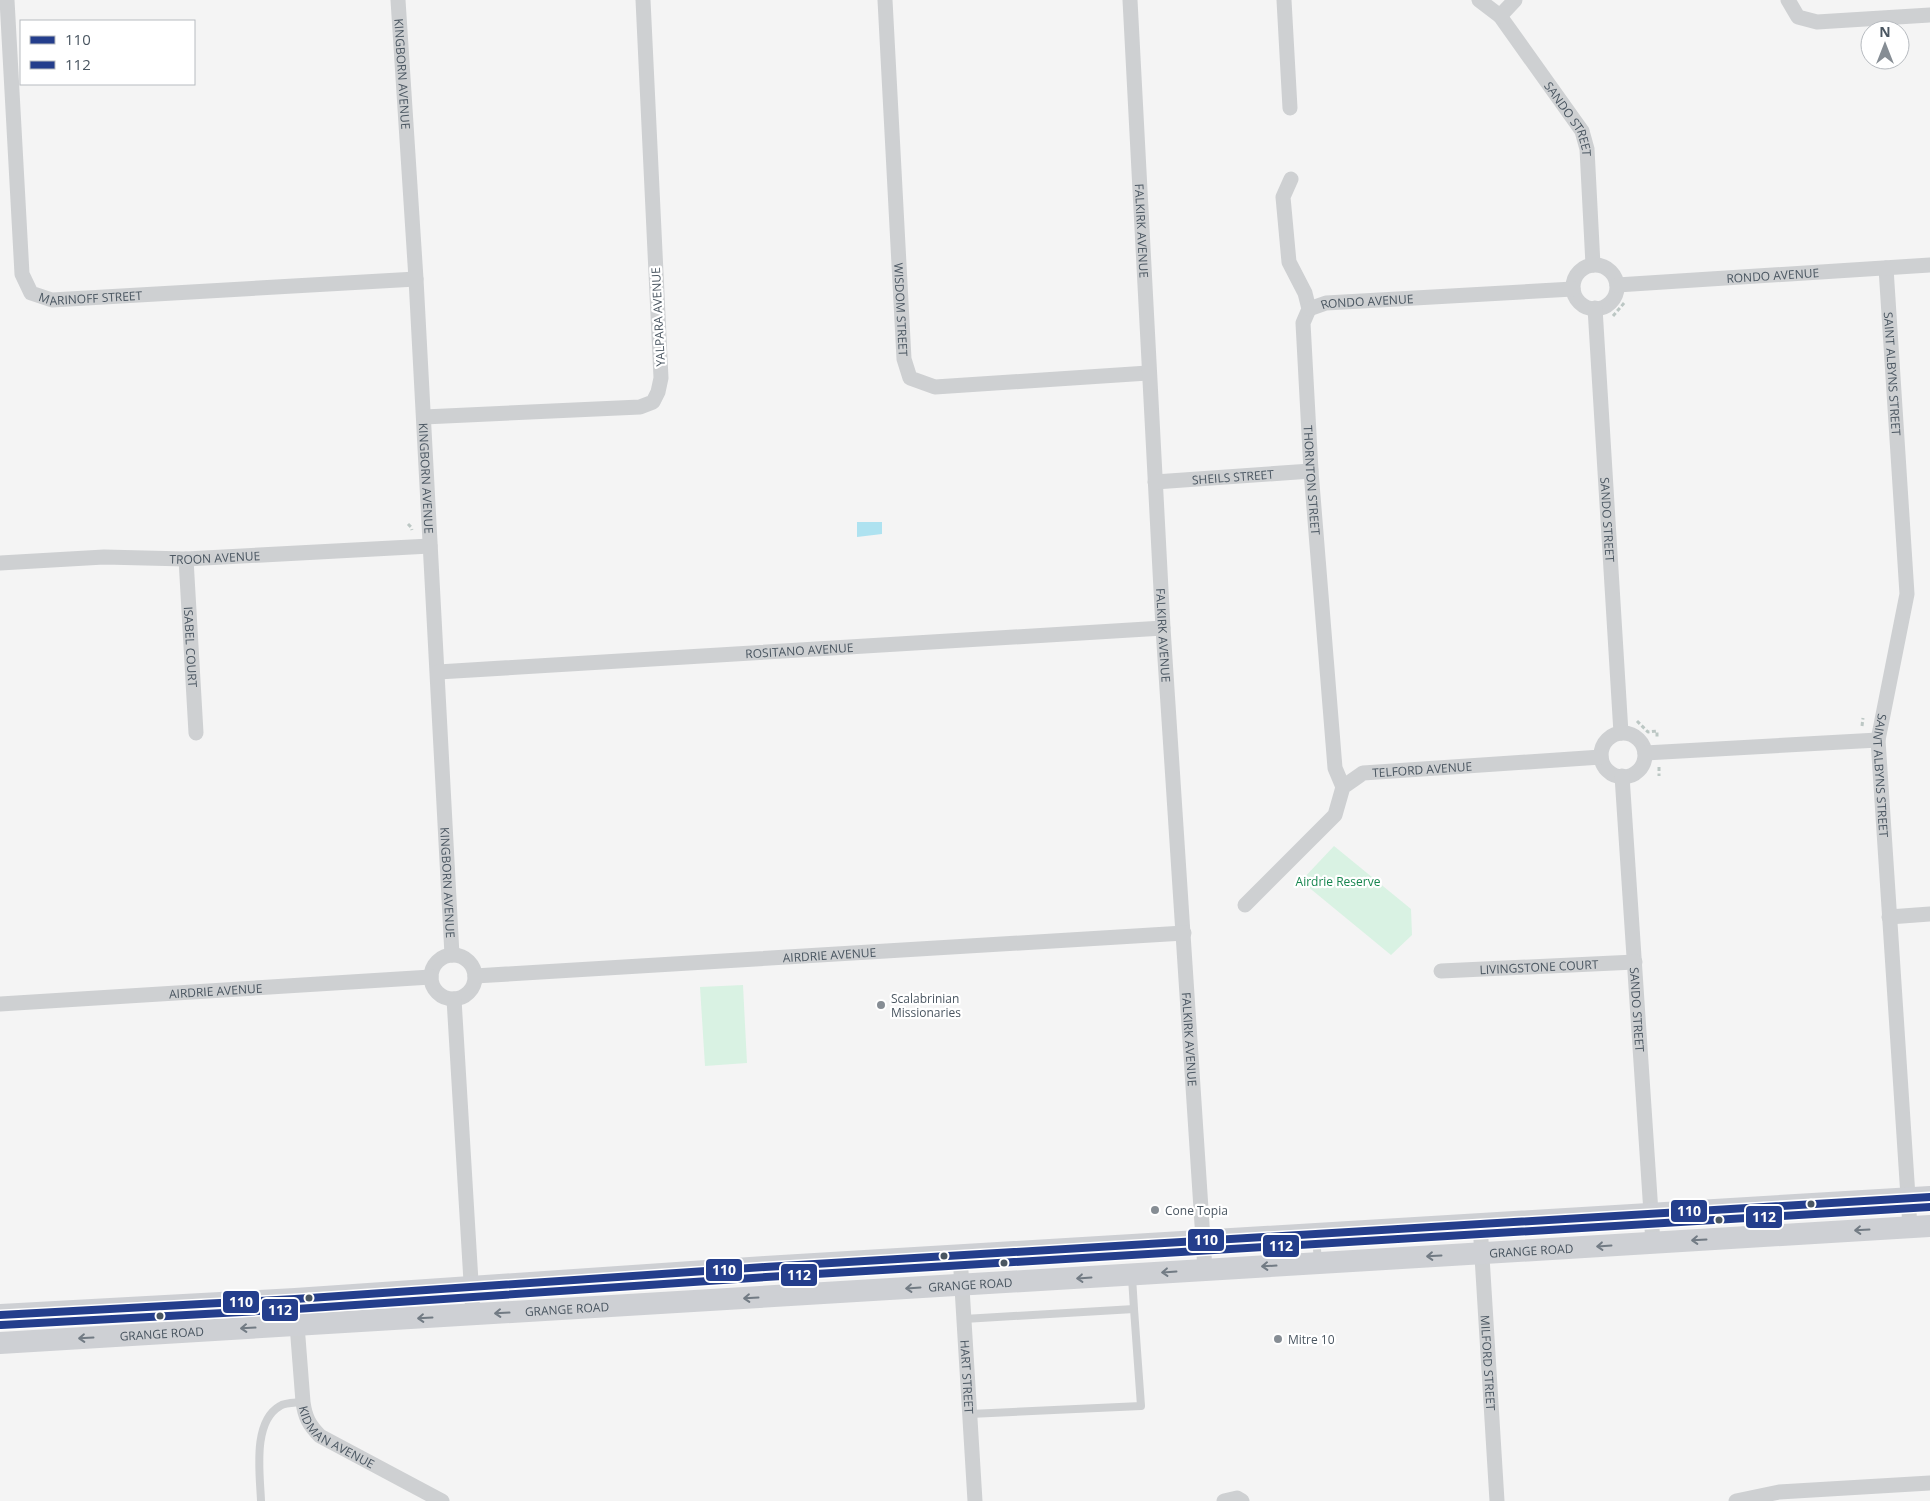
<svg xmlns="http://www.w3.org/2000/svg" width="1930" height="1501" viewBox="0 0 1930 1501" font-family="'Open Sans',sans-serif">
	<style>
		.green { fill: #d9f2e3 }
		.water { fill: #aee2f0 }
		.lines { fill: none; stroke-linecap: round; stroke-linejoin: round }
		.path { stroke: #bcc7c4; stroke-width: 3; stroke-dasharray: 4 2.5; stroke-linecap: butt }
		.lane { stroke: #ced0d2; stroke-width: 8 }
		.street { stroke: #ced0d2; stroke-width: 15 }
		.secondary { stroke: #ced0d4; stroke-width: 22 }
		.bus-1-casing { stroke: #fff; stroke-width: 11 }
		.bus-2-casing { stroke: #fff; stroke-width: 11 }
		.bus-1 { stroke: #243e8c; stroke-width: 8 }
		.bus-2 { stroke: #243e8c; stroke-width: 8 }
		.oneway { stroke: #727b84 }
		.poi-dot { fill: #868d94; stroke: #fff; stroke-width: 2 }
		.bus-dot { fill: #4a5661; stroke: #fff; stroke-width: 2 }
		.labels { text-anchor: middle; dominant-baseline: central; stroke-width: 4.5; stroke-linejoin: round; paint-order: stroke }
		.street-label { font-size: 12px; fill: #4a5661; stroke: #fff }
		.park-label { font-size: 12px; fill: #17864f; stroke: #fff }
		.poi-label { font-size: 12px; fill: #4a5661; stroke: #fff; text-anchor: start }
		.line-badge { stroke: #fff; stroke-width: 2 }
		.badge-label { font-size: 14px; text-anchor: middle; font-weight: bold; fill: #fff }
	</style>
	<rect width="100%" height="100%" fill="#f4f4f4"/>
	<!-- green -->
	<path class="green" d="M1334,846l77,63 1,26 -21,20 -90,-74z
		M743,985l4,78 -42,3 -5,-79z"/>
	<!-- water -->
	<path class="water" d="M857,522h25v12l-25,3z"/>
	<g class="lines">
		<!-- path -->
		<path class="path" d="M1613,316l12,-14
			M408,524l3,3 1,3
			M1637,721l11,11 9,-1v7
			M1862,726l1,-8
			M1659,767v9"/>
		<!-- lane -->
		<path class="lane" d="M1316,1236l2,26
			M964,1319l170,-10 -2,-32
			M970,1414l171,-8 -7,-97
			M261,1501c-1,-27 -9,-79 19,-95 6,-4 16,-3 23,-4"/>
		<!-- street -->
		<g class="street">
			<path id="s1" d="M7,0l15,274 9,19 21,7 364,-21"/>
			<path id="s2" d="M398,0l18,279 36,676"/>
			<path id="s3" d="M885,0l19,359 6,19 25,9 213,-14"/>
			<path id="s4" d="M1130,0l33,628 42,642"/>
			<path d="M1284,0l6,108"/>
			<path id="s5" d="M1479,0l21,16 82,115 5,18 6,116"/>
			<path d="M1788,0l10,17 19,5 113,-7"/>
			<path d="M1500,16l15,-16"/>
			<path id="s6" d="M1291,179l-8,18 6,65 16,31 4,16 -6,14 8,148 24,297 8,19"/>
			<circle cx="1595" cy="287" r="22"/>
			<path id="s7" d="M1886,268l21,326 -29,146 32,487"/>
			<path id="s8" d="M1617,285l313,-20"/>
			<path id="s9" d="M1595,308l26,425"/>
			<path id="s10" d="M1309,309l17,-6 247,-14"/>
			<path d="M424,417l216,-10 13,-5 5,-10 3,-14 -18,-378"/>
			<path id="s11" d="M1155,482l156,-11"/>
			<path id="s12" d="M186,559l10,174"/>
			<path id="s13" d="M0,563l104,-6 82,2 244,-13"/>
			<path id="s14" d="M438,672l725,-44"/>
			<circle cx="1623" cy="755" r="22"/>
			<path d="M1645,753l233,-13"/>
			<path id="s15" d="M1622,776l31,467"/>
			<path id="s16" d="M1245,905l90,-90 8,-28 20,-14 238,-16"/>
			<path d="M1889,917l41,-3"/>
			<circle cx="453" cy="977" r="22"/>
			<path id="s17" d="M1441,971l194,-9"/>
			<path id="s18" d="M475,976l709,-43"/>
			<path d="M454,999l19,316"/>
			<path id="s19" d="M0,1004l431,-27"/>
			<path id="s20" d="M1480,1224l17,277"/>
			<path id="s21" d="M960,1255l15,246"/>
			<path id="s22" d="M295,1299l8,103c2,15 6,23 17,34l122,65"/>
			<path d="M1224,1501l13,-3 5,3"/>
			<path d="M1736,1501l43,-9 151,-9"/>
		</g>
		<!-- secondary -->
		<g class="secondary">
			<path d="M0,1315l295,-16 470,-32 1165,-70"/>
			<path id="s23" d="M0,1343l1930,-117"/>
		</g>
		<!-- bus-1 casing -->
		<g class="bus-1-casing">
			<path id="bus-1" d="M0,1315l295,-16 470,-32 1165,-70"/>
		</g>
		<!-- bus-2 casing -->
		<g class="bus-2-casing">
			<path id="bus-2" d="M1,1325l295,-16 470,-32 1164,-70"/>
		</g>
		<!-- bus-1 -->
		<use href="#bus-1" class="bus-1"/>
		<!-- bus-2 -->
		<use href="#bus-2" class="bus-2"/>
	</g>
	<!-- one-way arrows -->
	<defs><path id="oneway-shaft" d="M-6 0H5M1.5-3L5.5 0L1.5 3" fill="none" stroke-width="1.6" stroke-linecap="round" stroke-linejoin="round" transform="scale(1.25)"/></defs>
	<g class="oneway">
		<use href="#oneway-shaft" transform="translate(1862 1230) rotate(177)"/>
		<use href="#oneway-shaft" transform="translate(1699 1240) rotate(177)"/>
		<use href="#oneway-shaft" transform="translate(1604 1246) rotate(176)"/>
		<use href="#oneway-shaft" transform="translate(1434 1256) rotate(177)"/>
		<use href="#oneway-shaft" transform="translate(1269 1266) rotate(177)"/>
		<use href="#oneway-shaft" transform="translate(1169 1272) rotate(176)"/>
		<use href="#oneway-shaft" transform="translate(1084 1278) rotate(176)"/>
		<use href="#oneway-shaft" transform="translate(913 1288) rotate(176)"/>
		<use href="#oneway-shaft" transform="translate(751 1298) rotate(177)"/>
		<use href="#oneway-shaft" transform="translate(502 1313) rotate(177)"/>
		<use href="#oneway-shaft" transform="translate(425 1318) rotate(177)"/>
		<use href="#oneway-shaft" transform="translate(248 1328) rotate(177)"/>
		<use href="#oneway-shaft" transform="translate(86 1338) rotate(177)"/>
	</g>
	<!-- markers -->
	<g class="poi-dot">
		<circle cx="881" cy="1005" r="5"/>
		<circle cx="1155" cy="1210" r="5"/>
		<circle cx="1278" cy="1339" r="5"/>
	</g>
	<g class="bus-dot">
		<circle cx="1811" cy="1204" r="4.5"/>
		<circle cx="1719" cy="1220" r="4.5"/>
		<circle cx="944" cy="1256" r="4.5"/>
		<circle cx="1004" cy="1263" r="4.5"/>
		<circle cx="309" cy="1298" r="4.5"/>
		<circle cx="160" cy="1316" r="4.5"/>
	</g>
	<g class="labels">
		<!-- street labels -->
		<g class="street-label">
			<text stroke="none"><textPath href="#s2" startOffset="74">KINGBORN AVENUE</textPath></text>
			<text stroke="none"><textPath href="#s5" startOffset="151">SANDO STREET</textPath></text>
			<text stroke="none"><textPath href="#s4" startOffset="231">FALKIRK AVENUE</textPath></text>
			<text stroke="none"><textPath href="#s8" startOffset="156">RONDO AVENUE</textPath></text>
			<text stroke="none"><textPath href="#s1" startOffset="356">MARINOFF STREET</textPath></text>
			<text stroke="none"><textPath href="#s10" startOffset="59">RONDO AVENUE</textPath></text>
			<text stroke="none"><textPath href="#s3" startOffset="310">WISDOM STREET</textPath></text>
			<text transform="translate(658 317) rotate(-93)">YALPARA AVENUE</text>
			<text stroke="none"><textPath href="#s7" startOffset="106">SAINT ALBYNS STREET</textPath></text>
			<text stroke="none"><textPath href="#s11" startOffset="78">SHEILS STREET</textPath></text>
			<text stroke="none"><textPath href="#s2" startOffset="479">KINGBORN AVENUE</textPath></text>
			<text stroke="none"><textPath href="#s6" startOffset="309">THORNTON STREET</textPath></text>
			<text stroke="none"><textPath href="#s9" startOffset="212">SANDO STREET</textPath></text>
			<text stroke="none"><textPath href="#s13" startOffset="215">TROON AVENUE</textPath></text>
			<text stroke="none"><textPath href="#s4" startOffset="636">FALKIRK AVENUE</textPath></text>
			<text stroke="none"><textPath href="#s12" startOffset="88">ISABEL COURT</textPath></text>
			<text stroke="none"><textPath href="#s14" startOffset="362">ROSITANO AVENUE</textPath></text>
			<text stroke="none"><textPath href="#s16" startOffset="240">TELFORD AVENUE</textPath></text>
			<text stroke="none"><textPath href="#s7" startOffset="511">SAINT ALBYNS STREET</textPath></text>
			<text stroke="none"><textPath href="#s2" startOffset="884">KINGBORN AVENUE</textPath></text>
			<text stroke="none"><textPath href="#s18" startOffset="355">AIRDRIE AVENUE</textPath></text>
			<text stroke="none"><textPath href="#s17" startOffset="98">LIVINGSTONE COURT</textPath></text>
			<text stroke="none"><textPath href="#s19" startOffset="216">AIRDRIE AVENUE</textPath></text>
			<text stroke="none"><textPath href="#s15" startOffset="234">SANDO STREET</textPath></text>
			<text stroke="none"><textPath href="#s4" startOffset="1041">FALKIRK AVENUE</textPath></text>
			<text stroke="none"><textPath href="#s23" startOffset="1534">GRANGE ROAD</textPath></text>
			<text stroke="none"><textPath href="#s23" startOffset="972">GRANGE ROAD</textPath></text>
			<text stroke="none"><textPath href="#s23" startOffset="568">GRANGE ROAD</textPath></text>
			<text stroke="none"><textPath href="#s23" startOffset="162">GRANGE ROAD</textPath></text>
			<text stroke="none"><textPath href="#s20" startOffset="139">MILFORD STREET</textPath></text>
			<text stroke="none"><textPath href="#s21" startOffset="122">HART STREET</textPath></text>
			<text stroke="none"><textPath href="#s22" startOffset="155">KIDMAN AVENUE</textPath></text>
		</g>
		<!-- park labels -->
		<g class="park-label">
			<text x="1338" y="881">Airdrie Reserve</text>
		</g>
		<!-- poi labels -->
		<g class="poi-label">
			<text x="891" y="998">Scalabrinian<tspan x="891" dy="14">Missionaries</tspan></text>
			<text x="1165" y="1210">Cone Topia</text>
			<text x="1288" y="1339">Mitre 10</text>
		</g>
	</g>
	<g class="line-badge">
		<rect x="1670" y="1199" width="38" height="24" rx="5" fill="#243e8c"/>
		<rect x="1745" y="1205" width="38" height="24" rx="5" fill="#243e8c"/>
		<rect x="1187" y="1228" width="38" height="24" rx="5" fill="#243e8c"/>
		<rect x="1262" y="1234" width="38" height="24" rx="5" fill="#243e8c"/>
		<rect x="705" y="1258" width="38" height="24" rx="5" fill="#243e8c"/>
		<rect x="780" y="1263" width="38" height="24" rx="5" fill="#243e8c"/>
		<rect x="222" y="1290" width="38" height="24" rx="5" fill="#243e8c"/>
		<rect x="261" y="1298" width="38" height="24" rx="5" fill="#243e8c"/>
	</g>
	<g class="badge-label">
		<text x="1689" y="1216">110</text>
		<text x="1764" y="1222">112</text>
		<text x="1206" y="1245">110</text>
		<text x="1281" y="1251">112</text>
		<text x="724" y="1275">110</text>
		<text x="799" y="1280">112</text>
		<text x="241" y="1307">110</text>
		<text x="280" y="1315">112</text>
	</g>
	<!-- legend -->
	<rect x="20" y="20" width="175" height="65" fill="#ffffff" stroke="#b7bbc0"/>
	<rect x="30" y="36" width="25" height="8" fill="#243e8c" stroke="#b7bbc0"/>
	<text x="65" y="45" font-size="15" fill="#4a5661">110</text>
	<rect x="30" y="61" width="25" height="8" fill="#243e8c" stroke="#b7bbc0"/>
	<text x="65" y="70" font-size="15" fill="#4a5661">112</text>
	<!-- north arrow -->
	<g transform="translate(1885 45)"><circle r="24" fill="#ffffff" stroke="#b7bbc0"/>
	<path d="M0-4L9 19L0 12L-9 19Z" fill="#868d94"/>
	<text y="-8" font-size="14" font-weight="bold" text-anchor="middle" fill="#4a5661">N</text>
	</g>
</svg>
